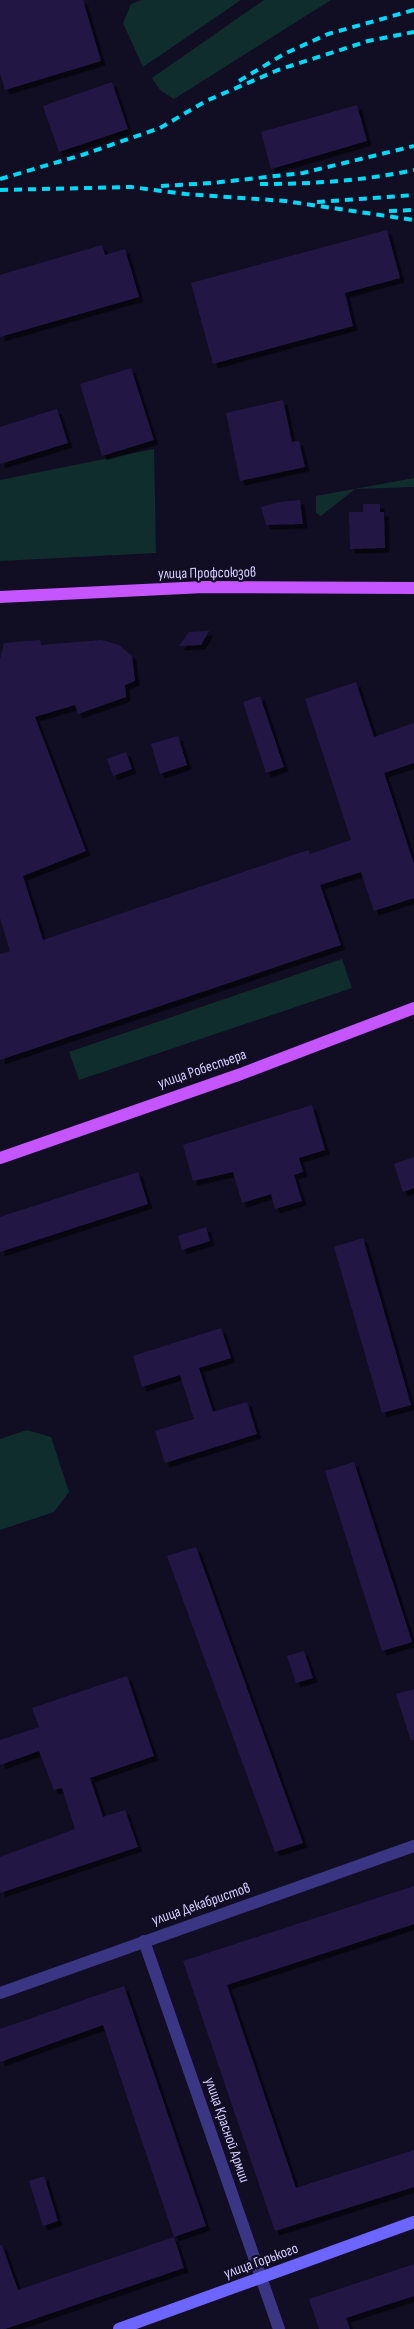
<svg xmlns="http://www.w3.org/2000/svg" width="414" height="2329" viewBox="0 0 414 2329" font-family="'Sofia Sans Condensed',sans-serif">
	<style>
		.green { fill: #102d2d }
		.building { fill: #221844; filter: url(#shadow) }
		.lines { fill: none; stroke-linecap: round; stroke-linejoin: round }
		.minor { stroke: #3b3683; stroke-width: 12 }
		.tertiary { stroke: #3b3683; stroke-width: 12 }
		.secondary { stroke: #6d65ff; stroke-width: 12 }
		.primary { stroke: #c455ff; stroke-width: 12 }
		.rail { stroke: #00daf9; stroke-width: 4; stroke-dasharray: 8 6; stroke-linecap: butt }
		.labels { text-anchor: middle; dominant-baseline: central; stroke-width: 4.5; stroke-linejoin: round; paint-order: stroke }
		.street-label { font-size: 15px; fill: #d5ceff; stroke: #110d23 }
	</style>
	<defs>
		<filter id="shadow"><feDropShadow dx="4.5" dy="4.5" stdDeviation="0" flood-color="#0009"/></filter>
	</defs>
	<rect width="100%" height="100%" fill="#110d23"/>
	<!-- green -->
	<path class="green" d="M142,0h99l-98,67 -20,-44 8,-19z
		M264,0h67l-157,99 -14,-9 -8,-12z
		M154,449l2,104 -156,8v-81z
		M414,478v9l-59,2 -34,27 -5,-3v-17z
		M342,959l10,29 -273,92 -10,-28z
		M27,1430l24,7 18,55 -15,20 -54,18v-91z"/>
	<!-- building -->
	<path class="building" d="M0,0h83l18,61 -96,29 -5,-17z
		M112,82l16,47 -69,23 -16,-46z
		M357,105l10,36 -96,28 -10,-37z
		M387,230l13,48 -55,15 8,33 -140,38 -22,-81z
		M102,245l3,10 20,-6 14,48 -139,40v-62z
		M131,368l23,72 -52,16 -22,-72z
		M283,400l9,42 7,-1 6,26 -65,14 -14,-68z
		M57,409l11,34 -68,21v-37z
		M300,500l3,24 -37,1 -5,-18 19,-5z
		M363,504h17v8h4l1,36 -35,1 -1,-37h14z
		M209,631l-8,14 -22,1 10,-14z
		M40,640l1,5 61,-5 17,5 13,11 3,25 -10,4 1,12 -48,17 -3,-9 -40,12 51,134 -63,25 20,64 265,-90 2,4 41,-14 -46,-141 51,-17 18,55 40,-14v40l-30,10 30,91v34l-40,13 -13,-39 -41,13 21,60 -341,115v-106l10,-3 -10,-33v-259l4,-16z
		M260,696l24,71 -18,6 -23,-71z
		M178,736l9,29 -27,9 -9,-30z
		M126,752l6,17 -19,7 -6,-17z
		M312,1105l13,45 -26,8 4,14 -9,3 8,26 -27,8 -4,-15 -29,9 -9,-31 -40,9 -10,-36z
		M414,1157v31l-11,4 -9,-28z
		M138,1172l10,32 -148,48v-35z
		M206,1227l4,14 -28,9 -4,-14z
		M363,1238l48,167 -29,8 -48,-166z
		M221,1328l10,30 -32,10 14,44 34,-10 10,32 -92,29 -10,-32 39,-12 -14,-44 -38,12 -9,-31z
		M354,1462l58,180 -30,9 -57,-180z
		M196,1547l107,296 -28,9 -108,-296z
		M304,1651l9,27 -17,5 -9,-27z
		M127,1676l27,80 -64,22 13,39 22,-7 13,37 -138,46v-36l75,-28 -13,-41 -8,2 -15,-39 -39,14v-25l39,-13 -7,-19z
		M414,1689v51l-3,1 -15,-47z
		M414,1886v38l-187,61 69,203 118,-38v37l-139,44 -92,-270z
		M124,1986l82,240 -32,11 -71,-212 -103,37v-33z
		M44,2176l14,45 -15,5 -14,-45z
		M174,2237l10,31 -179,61h-5v-84h2l16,45z
		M414,2264v32l-68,22 4,11h-31l-10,-30z"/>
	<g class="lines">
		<!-- minor -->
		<path class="minor" d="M144,1941l135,388"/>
		<!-- tertiary -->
		<path class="tertiary" d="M0,1993l414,-147"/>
		<!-- secondary -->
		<path class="secondary" d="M119,2329l295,-107"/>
		<!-- primary -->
		<path class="primary" d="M0,597l204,-10 210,1
			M0,1158l241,-84 173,-66"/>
		<!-- rail -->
		<path class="rail" d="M239,81l45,-27 44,-20 86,-24
			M0,179l82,-24 78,-27 46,-27 72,-31 90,-29 46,-9
			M260,184c52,0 103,-3 154,-14
			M161,186l51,-3 91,-10 111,-27
			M0,190l131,-3 55,7 99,7 129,19
			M317,202l97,-7
			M389,211l25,-1"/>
	</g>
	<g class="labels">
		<!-- street labels -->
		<g class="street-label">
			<text transform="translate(207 573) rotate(-1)">улица Профсоюзов</text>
			<text transform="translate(202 1069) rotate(-19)">улица Робеспьера</text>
			<text transform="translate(201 1904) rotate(-19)">улица Декабристов</text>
			<text transform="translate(227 2130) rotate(71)">улица Красной Армии</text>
			<text transform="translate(261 2261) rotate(-20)">улица Горького</text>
		</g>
	</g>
</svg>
